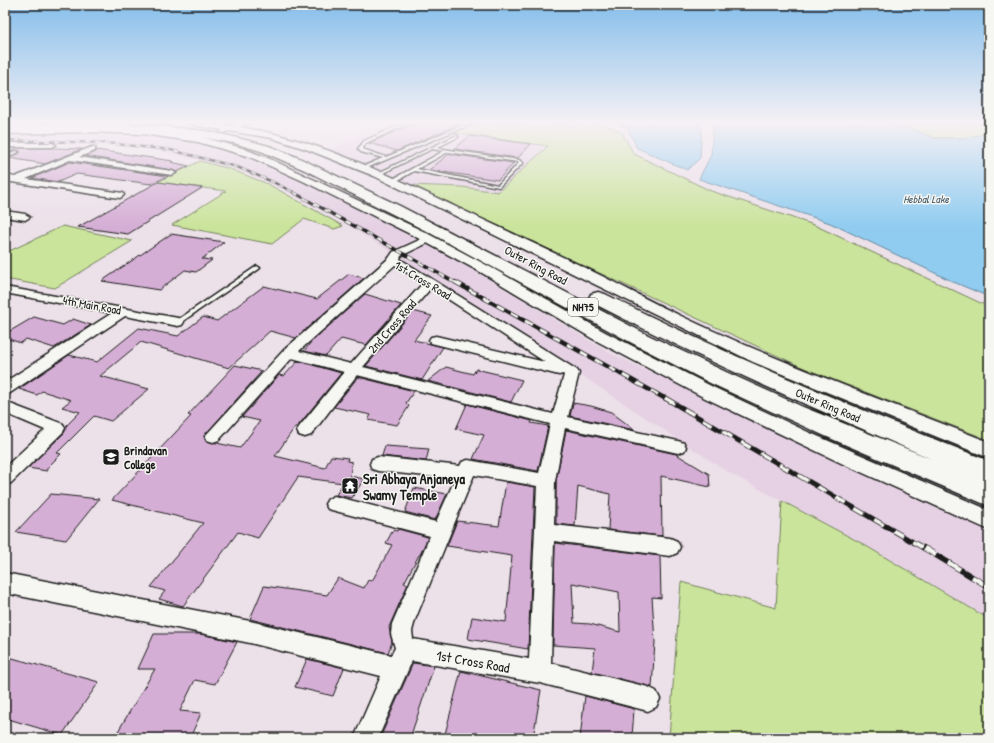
<svg xmlns="http://www.w3.org/2000/svg" width="994" height="743" viewBox="0 0 994 743" font-family="'Patrick Hand',sans-serif">
	<style>
		.built { fill: #e5d1e3 }
		.green { fill: #cae49b; stroke: #73805c }
		.water { fill: #90ccf0; stroke: #62869b }
		.building { fill: #d5aed5; stroke: #1c1c1c; fill-rule: evenodd }
		.lines { fill: none; stroke-linecap: round; stroke-linejoin: round }
		.service-casing { stroke: #1c1c1c; stroke-width: 3 }
		.minor-casing { stroke: #1c1c1c; stroke-width: 3 }
		.tertiary-casing { stroke: #1c1c1c; stroke-width: 3 }
		.trunk-casing { stroke: #1c1c1c; stroke-width: 3 }
		.service { fill: #f6f6f2; fill-rule: evenodd }
		.minor { fill: #f6f6f2; fill-rule: evenodd }
		.tertiary { fill: #f6f6f2; fill-rule: evenodd }
		.trunk { fill: #f6f6f2; fill-rule: evenodd }
		.rail-far4-casing { stroke: #1c1c1c; stroke-width: 2.5 }
		.rail-far3-casing { stroke: #1c1c1c; stroke-width: 3 }
		.rail-far2-casing { stroke: #1c1c1c; stroke-width: 4.5 }
		.rail-far1-casing { stroke: #1c1c1c; stroke-width: 5 }
		.rail-casing { stroke: #1c1c1c; stroke-width: 6 }
		.rail-far4 { stroke: #f6f6f2; stroke-width: 1.5; stroke-dasharray: 5; stroke-linecap: butt }
		.rail-far3 { stroke: #f6f6f2; stroke-width: 2; stroke-dasharray: 6; stroke-linecap: butt }
		.rail-far2 { stroke: #f6f6f2; stroke-width: 3; stroke-dasharray: 8; stroke-linecap: butt }
		.rail-far1 { stroke: #f6f6f2; stroke-width: 3.5; stroke-dasharray: 11; stroke-linecap: butt }
		.rail { stroke: #f6f6f2; stroke-width: 4.5; stroke-dasharray: 14; stroke-linecap: butt }
		.labels { text-anchor: middle; dominant-baseline: central; stroke-width: 3; stroke-linejoin: round; paint-order: stroke }
		.far-water-label { font-size: 11px; font-style: italic; fill: #455a66; stroke: #f6f6f2 }
		.shield { fill: #f6f6f2; stroke: #5d5d5c; stroke-width: 1 }
		.shield-label { font-size: 11px; font-weight: bold; fill: #1c1c1c }
		.street-label { font-size: 12px; fill: #1c1c1c; stroke: #f6f6f2 }
		.poi-label { font-size: 12px; font-weight: bold; fill: #1c1c1c; stroke: #f6f6f2; text-anchor: start }
		.near-poi-label { font-size: 14px; font-weight: bold; fill: #1c1c1c; stroke: #f6f6f2; text-anchor: start }
		.near-street-label { font-size: 14px; fill: #1c1c1c; stroke: #f6f6f2 }
	</style>
	<rect width="100%" height="100%" fill="#ece0e9"/>
	<filter id="ink" filterUnits="userSpaceOnUse"><feTurbulence type="fractalNoise" baseFrequency=".025" numOctaves="2"/><feDisplacementMap in="SourceGraphic" scale="8" xChannelSelector="R" yChannelSelector="G"/><feConvolveMatrix kernelMatrix="1 2 1 2 8 2 1 2 1" color-interpolation-filters="sRGB"/></filter>
	<g filter="url(#ink)">
		<!-- built -->
		<path class="built" d="M391,123h163l16,3 -72,66 -36,-5 -52,-2 -82,-35z
			M5,132h97l46,2 43,6 47,13 81,36 93,46 52,29 144,88 381,179v88l-128,-76 -133,-71 -292,-192 -86,-54 -79,-43 -38,-15 -74,-17 -55,-7 -99,-3z"/>
		<!-- green -->
		<path class="green" d="M475,123h79l16,3 8,-3h24l20,10 12,21 77,37 103,34 175,82v133l-183,-71 -396,-184 52,2 36,5 50,-46 -93,-13z
			M885,123h104v6l-4,5 -22,4h-29l-17,-7z
			M200,161l30,8 38,15 75,42 -9,3 -30,-10 -32,25 -100,-19 54,-34 -68,-9z
			M63,226l69,15 -77,47 -50,-9v-26z
			M782,501l79,42 128,76v119h-320l12,-156 95,26z"/>
		<!-- water -->
		<path class="water" d="M618,123h84l-2,35 -13,12 -50,-22 -9,-19z
			M711,123h174l32,8 17,7h29l22,-4 4,-5v168l-33,-14 -126,-60 -131,-44 12,-24 2,-27z"/>
		<!-- building -->
		<path class="building" d="M416,123h45l-64,28 -28,-8z
			M470,136l37,5 24,3 -13,14 -64,-9z
			M5,148h49l28,1 -37,15 -36,-6 11,-5v-2l-5,-1 -10,4z
			M96,150l77,11 -2,1 18,4 -12,6 -5,-2 -87,-14 11,-4z
			M449,154l65,9 -16,17 -69,-10z
			M70,162l98,14 -17,8 -74,-10 -19,8 -26,-4z
			M158,182l44,6 -74,46 -50,-7z
			M171,234l53,8 -22,17 10,1 -16,12 -11,-2 -26,20 -57,-9z
			M349,274l15,4 -68,60 -26,-7 -41,37 -88,-26 -41,34 49,13 -38,32 -17,-5 -37,37 4,1 -14,14v3l-19,-3 36,-35 2,-4v-3l14,-14 -18,-5 9,-7 -29,-9 -5,4 -18,-6 50,-34 28,7 42,-34 39,8 25,-19 14,4 47,-35 53,13z
			M365,294l36,11 -35,40 -25,-6 -15,17 -22,-5 7,-9z
			M413,311l19,5 -18,24 29,7 -21,33 -56,-14z
			M34,317l29,8 10,-6 18,6 -37,23 -28,-9 -5,4 -16,-5v-4z
			M298,361l43,12 -44,54h-2l-20,29 50,12 6,-12 17,2 -1,3 5,1 -2,14 14,3 -12,19 -16,-3 7,-12 -45,-6 -40,61 -20,-6 -55,74 -24,-7 6,-8 -14,-4 52,-64 -91,-23 79,-84 -3,-1 47,-50 27,6 -58,65 3,5 33,7 20,-27 -18,-4 37,-42 5,1z
			M446,367l27,7 3,-5 46,11 -11,22 -83,-21z
			M358,377l56,14 -8,12 3,3 -12,19 -29,-5 3,-5 -37,-8z
			M573,403l18,3 20,6 24,18 -65,-14z
			M467,404l65,17 -1,2 17,3 -10,45 -65,-12 11,-24 -28,-6z
			M566,430l110,24 33,20 1,13 -49,-11 1,60 -54,-6 2,-36 -32,-8 -3,40 -19,-2v-43z
			M385,446l44,3 -3,12 -44,-5z
			M506,482l29,5 -7,162 -60,-10 4,-22 34,5 6,-66 -65,-10 10,-25 42,5z
			M414,488l33,6 -12,26 -30,-8z
			M51,494l48,5 -33,41 -50,-8z
			M398,529l30,8 -8,18h-1l-15,28 4,1 -19,43 3,15 -4,11 -138,-34 14,-33 63,9 11,-17 26,10 4,-8 4,1 20,-36 -6,-2 7,-13 4,1z
			M555,543l105,13 1,42 -9,-1 3,45 -3,45 -60,-15 3,-24 -42,-3zM572,583l47,9 1,40 -30,-8 -16,-1z
			M154,634h46l37,8 -22,42 -20,-4 -15,31 21,2 -11,25h-76l41,-69h-17z
			M5,656l94,26 -37,53 -57,-17z
			M307,659l37,9 -11,28 -38,-9z
			M413,663l21,3 -24,72h-30z
			M461,671l80,19 -8,48h-89z
			M585,696l49,13 -2,29h-52z"/>
		<g class="lines">
			<!-- service casing -->
			<g class="service-casing">
				<path id="service" d="M404,123h5l-43,20 -4,6 24,8 82,-34h5l-109,46h-2v-2l21,-9 -22,-6 -3,-3 6,-8z
					M457,135l1,2 -22,11 83,12 4,3 -24,24 -85,-16 -19,11h-4v-2l53,-29 -12,-2 -53,26 -3,-1zM448,152l70,10 1,1 -21,22 -81,-16z
					M16,151l3,1 -14,6v-2z
					M257,266l3,2 -1,1 -79,54h-4l-1,-1 1,-1z"/>
			</g>
			<!-- minor casing -->
			<g class="minor-casing">
				<path id="minor" d="M239,123h11l-24,9 -2,1 -4,-2z
					M5,143h47l4,2 -4,2h-47z
					M92,147h3v4l-16,6 93,14 4,2 -4,2 -102,-15 -44,19 97,14 1,2 -4,3 -115,-17v-6l10,2z
					M5,211l20,3 5,3 -5,3 -20,-3z
					M428,236l4,1 1,2 -1,2 -31,15 -1,3 177,111 2,3 -11,44 110,24 6,2 2,4 -2,4 -6,2 -113,-25 -10,53 -1,44 116,13 7,3 3,6 -3,6 -7,3 -116,-15 -3,122 97,24 8,4 4,8 -4,8 -8,4 -108,-28 -128,-22 -34,77h-24l27,-62 -131,-33 -245,-50v-20l245,48 141,34 4,-7 -4,-14 1,-10 38,-88 -102,-27 -3,-5 3,-5 6,-3 102,26 19,-43 -77,-8 -6,-2 -2,-5 2,-5 6,-2 82,9 2,-4 6,-2 71,13 11,-49 -193,-49 -46,60 -6,2 -6,-2 -2,-4 2,-4 45,-55 -52,-14 -73,82 -6,2 -6,-2 -2,-4 79,-86 105,-92 4,-6zM395,265l28,18 -72,81 -52,-13zM431,288l114,74 -109,-26 -5,1 -2,3 2,3 128,32 4,-1 1,1 -11,39 -190,-47zM474,475l63,11 -8,173 -116,-20 -1,-8 3,-11z
					M5,287l173,31 4,1 2,3 -2,3 -4,1 -53,-10 -115,77 -5,1v-12l107,-69 -107,-20z
					M5,402l58,22 2,4 -2,4 -52,51 -6,2v-18l40,-37 -40,-17z"/>
			</g>
			<!-- tertiary casing -->
			<g class="tertiary-casing">
				<path id="tertiary" d="M189,123c95,0 183,44 267,84 49,23 97,45 146,69 26,13 51,27 77,39 101,48 206,86 310,127v16l-236,-96 -379,-186 -68,-27 -34,-11 -79,-13z
					M88,127l55,2 55,7 44,12 28,11 153,72 69,37 113,64 110,56 93,44 181,78v20l-148,-67 -138,-66 -110,-58 -111,-66 -68,-37 -111,-55 -53,-24 -52,-15 -55,-8 -55,-2 -83,2v-6z"/>
			</g>
			<!-- trunk casing -->
			<g class="trunk-casing">
				<path id="trunk" d="M5,124l93,-1 51,2 57,6 28,6 35,9 30,12 101,48 246,128 80,38 77,35 129,52c-115,-49 -229,-99 -341,-157l-2,-4 2,-4 7,-2 7,2c125,63 254,115 384,167v45l-164,-70 -115,-53 -78,-40 -202,-110 -125,-63 -44,-19 -27,-8 -28,-5 -57,-6 -58,-2h-86z"/>
			</g>
			<!-- service -->
			<use href="#service" class="service"/>
			<!-- minor -->
			<use href="#minor" class="minor"/>
			<!-- tertiary -->
			<use href="#tertiary" class="tertiary"/>
			<!-- trunk -->
			<use href="#trunk" class="trunk"/>
			<!-- rail-far4 casing -->
			<g class="rail-far4-casing">
				<path id="rail-far4" d="M5,140l102,3 64,7 66,17 36,15 22,11"/>
			</g>
			<!-- rail-far3 casing -->
			<g class="rail-far3-casing">
				<path id="rail-far3" d="M293,192l163,91"/>
			</g>
			<!-- rail-far2 casing -->
			<g class="rail-far2-casing">
				<path id="rail-far2" d="M455,282l211,117"/>
			</g>
			<!-- rail-far1 casing -->
			<g class="rail-far1-casing">
				<path id="rail-far1" d="M665,398l260,151"/>
			</g>
			<!-- rail casing -->
			<g class="rail-casing">
				<path id="rail" d="M924,548l65,39"/>
			</g>
			<!-- rail-far4 -->
			<use href="#rail-far4" class="rail-far4"/>
			<!-- rail-far3 -->
			<use href="#rail-far3" class="rail-far3"/>
			<!-- rail-far2 -->
			<use href="#rail-far2" class="rail-far2"/>
			<!-- rail-far1 -->
			<use href="#rail-far1" class="rail-far1"/>
			<!-- rail -->
			<use href="#rail" class="rail"/>
		</g>
	</g>
	<!-- sky -->
	<linearGradient id="sky" x2="0" y2="1"><stop stop-color="#85beeb"/><stop offset="0.54" stop-color="#f6f1f5"/><stop offset="1" stop-color="#f6f1f5" stop-opacity="0"/></linearGradient>
	<rect width="994" height="227" fill="url(#sky)"/>
	<!-- icons -->
	<defs>
		<g id="university-square" transform="scale(0.9)"><rect x="-9" y="-9" width="18" height="18" rx="4" fill="#1c1c1c" stroke="#f6f6f2"/><path d="M0-5L7-2L0 1L-7-2ZM-4 1L0 2.5L4 1V4Q0 6-4 4Z" fill="#fff"/></g>
		<g id="temple-square" transform="scale(0.9)"><rect x="-9" y="-9" width="18" height="18" rx="4" fill="#1c1c1c" stroke="#f6f6f2"/><path d="M0-6L5-2H3V0L6.5 2.5H4V6H1.5V3h-3V6H-4V2.5H-6.5L-3 0V-2H-5Z" fill="#fff"/></g>
	</defs>
	<g fill-rule="evenodd">
		<use href="#university-square" x="111" y="457"/>
		<use href="#temple-square" x="350" y="486"/>
	</g>
	<g class="labels">
		<!-- far-water labels -->
		<g class="far-water-label">
			<text x="926" y="199">Hebbal Lake</text>
		</g>
		<!-- shield labels -->
		<rect class="shield" x="568" y="298" width="30" height="18" rx="3"/>
		<g class="shield-label">
			<text x="583" y="307">NH75</text>
		</g>
		<!-- street labels -->
		<g class="street-label">
			<text transform="translate(536 265) rotate(28)">Outer Ring Road</text>
			<text transform="translate(423 280) rotate(31)">1st Cross Road</text>
			<text transform="translate(92 305) rotate(10)">4th Main Road</text>
			<text transform="translate(392 326) rotate(-49)">2nd Cross Road</text>
			<text transform="translate(828 405) rotate(23)">Outer Ring Road</text>
		</g>
		<!-- poi labels -->
		<g class="poi-label">
			<text x="124" y="450">Brindavan<tspan x="124" dy="14">College</tspan></text>
		</g>
		<!-- near-poi labels -->
		<g class="near-poi-label">
			<text x="363" y="478">Sri Abhaya Anjaneya<tspan x="363" dy="16">Swamy Temple</tspan></text>
		</g>
		<!-- near-street labels -->
		<g class="near-street-label">
			<text transform="translate(473 661) rotate(10)">1st Cross Road</text>
		</g>
	</g>
	<!-- margin -->
	<rect width="994" height="743" fill="none" stroke="#f6f6f2" stroke-width="20"/>
	<rect x="10" y="10" width="974" height="723" fill="none" stroke="#1c1c1c" stroke-width="1.5" filter="url(#ink)"/>
</svg>
